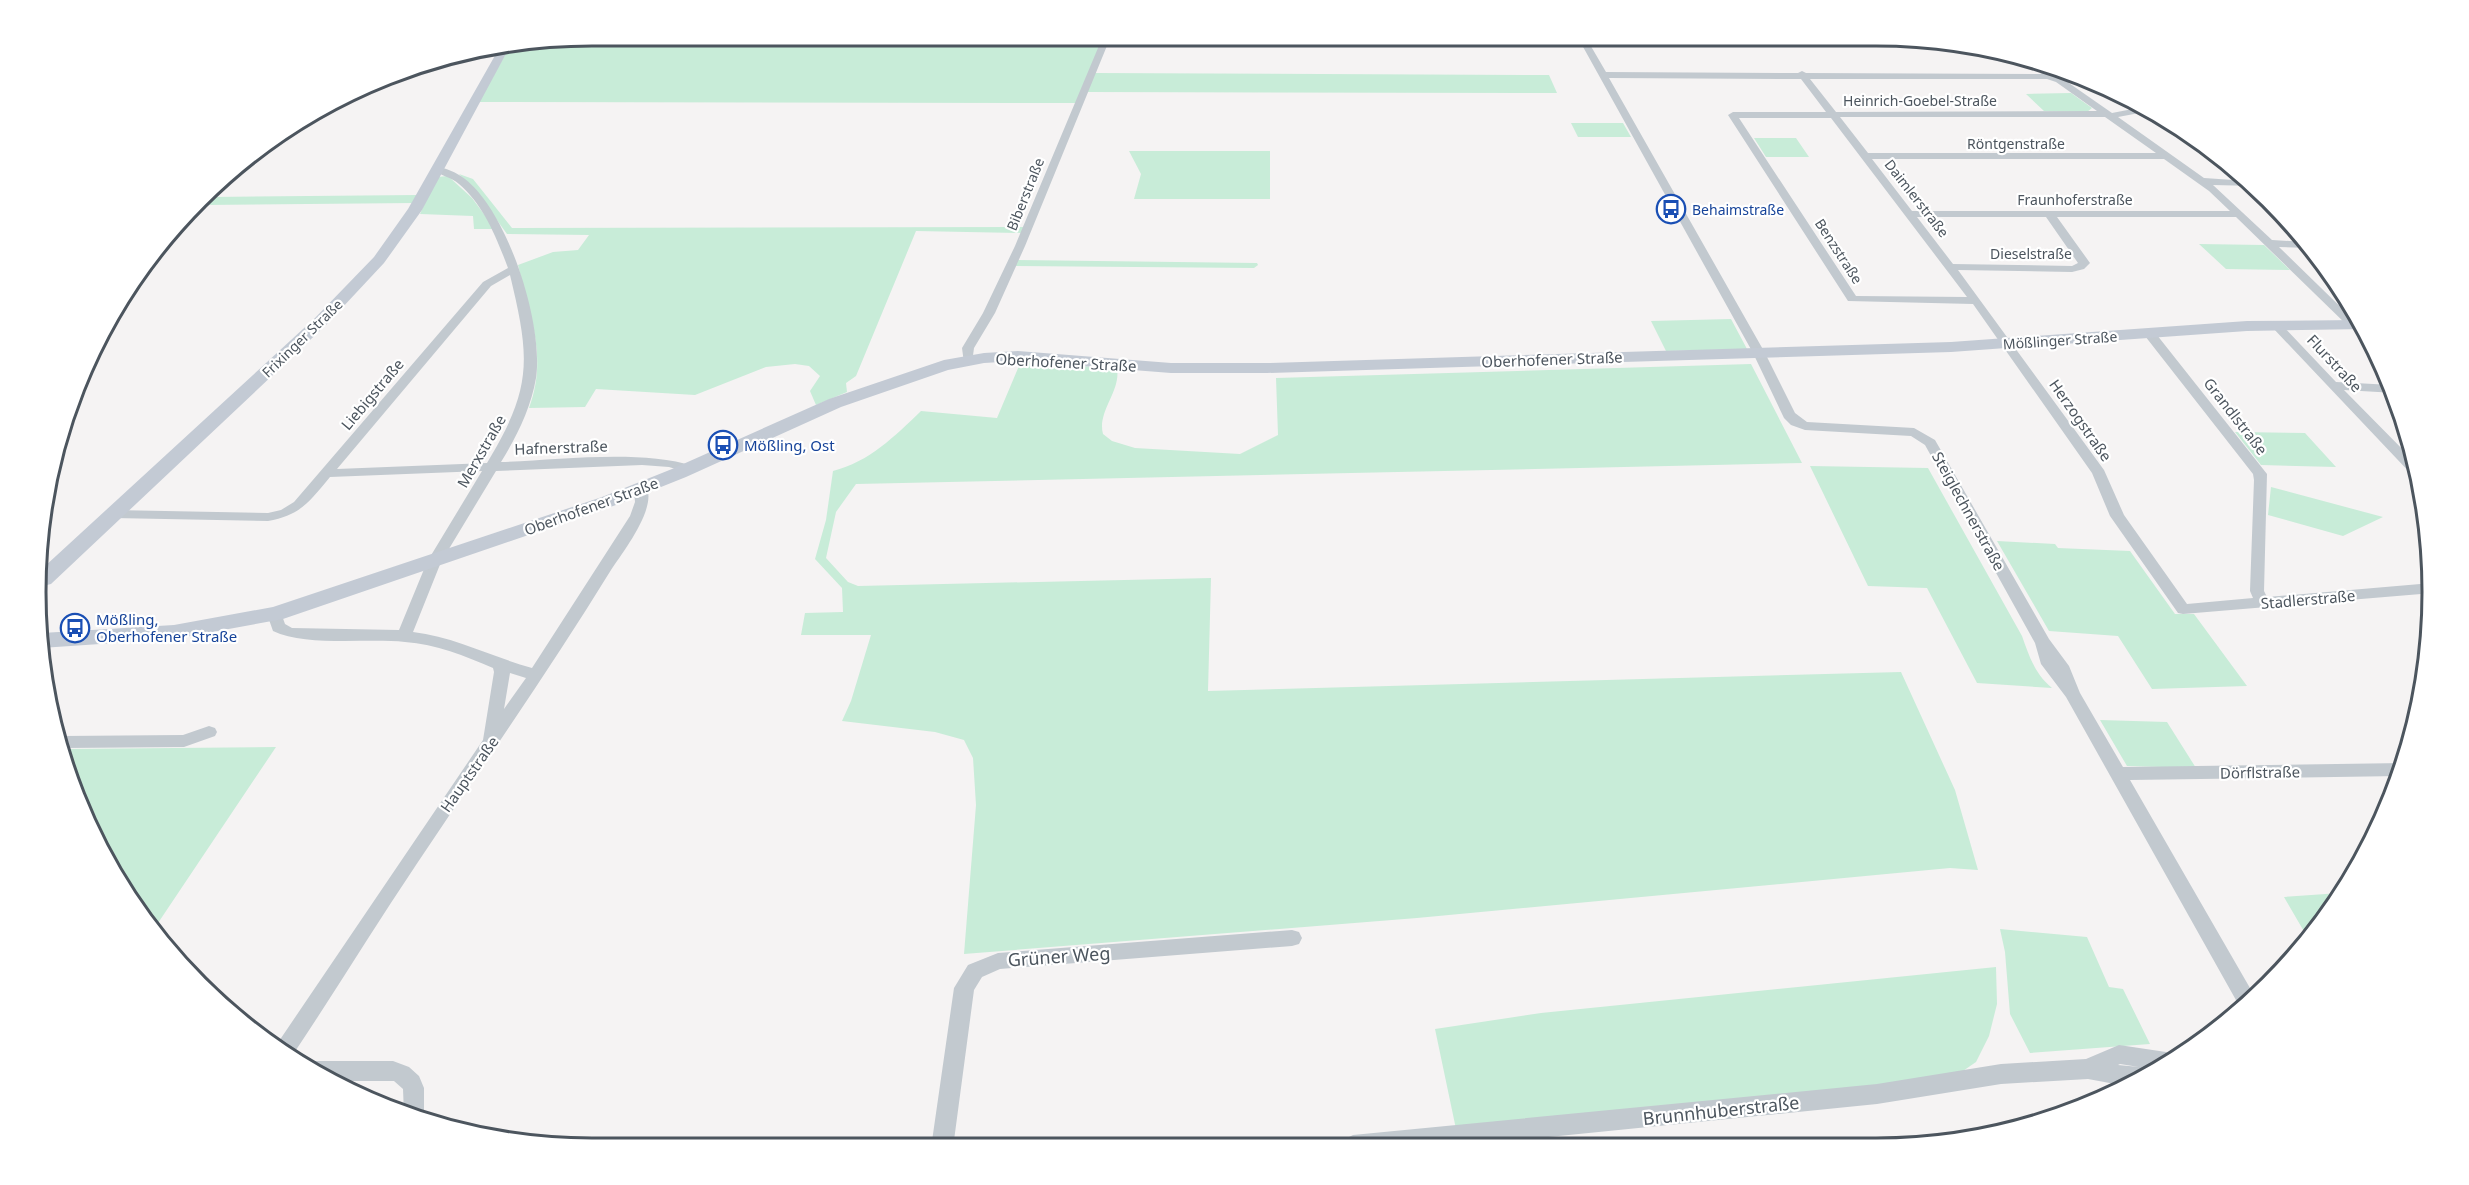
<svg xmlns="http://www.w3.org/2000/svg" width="2469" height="1185" viewBox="0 0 2469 1185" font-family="'Noto Sans',sans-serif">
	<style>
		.green { fill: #c8ecd8 }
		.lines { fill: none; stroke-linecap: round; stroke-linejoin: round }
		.street { fill: #c2c9cf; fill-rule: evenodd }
		.secondary { fill: #c3cad4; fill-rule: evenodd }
		.labels { text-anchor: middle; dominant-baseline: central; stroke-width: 4.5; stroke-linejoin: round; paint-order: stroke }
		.far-street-label { font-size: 14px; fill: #4c555e; stroke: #fff }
		.far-transit-label { font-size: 14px; fill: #164399; stroke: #fff; text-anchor: start }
		.street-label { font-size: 15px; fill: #4c555e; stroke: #fff }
		.transit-label { font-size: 15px; fill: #164399; stroke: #fff; text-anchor: start }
		.near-street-label { font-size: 18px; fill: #4c555e; stroke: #fff }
		.rim { fill: none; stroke: #4c555e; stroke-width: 3 }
	</style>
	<rect width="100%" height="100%" fill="#f5f3f3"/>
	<!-- green -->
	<path class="green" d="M593,36h511l-27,67 -599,-1 30,-52z
		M1094,73l455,2 8,18 -470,-1z
		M2071,93l21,15 -5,4 -43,-1 -18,-17z
		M1571,123h52l8,14h-53z
		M1754,138h42l13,19h-43z
		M1129,151h141v48h-136l7,-25z
		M459,174l14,5 39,49 514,-1 -3,6 -107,-2 -60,145 -10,7 1,9 -31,13 -6,-14 10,-15 -11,-10 -14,-2 -29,3 -71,28 -99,-6 -11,18 -56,1c19,-51 1,-92 -11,-143l35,-13 25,-2 11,-15 -82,-1 -29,-40z
		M448,176l24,22 23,31h-21l-1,-13 -53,-2 17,-37z
		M417,195l-3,8 -211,2 8,-8z
		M2199,244l65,1 26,25 -64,-1z
		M1017,260l240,3 1,2 -4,3 -240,-2z
		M1731,319l16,30 -81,2 -15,-30z
		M1021,361l96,8c4,22 -20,43 -14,65l9,7 23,7 105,6 38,-19 -2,-57 475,-14 51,99 -946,21 -20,28 -10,46 22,24 10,4 353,-8 -3,113 693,-19 54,118 23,80 -28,-2 -533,50 -453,36 12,-149 -3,-47 -9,-18 -29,-8 -93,-11 9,-20 20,-66h-70l4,-22 38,-1 -1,-24 -27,-29 11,-39 7,-49c36,-9 62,-35 88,-60l76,7z
		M2235,432l70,1 31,34 -75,-2z
		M1810,466l118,2 94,168c7,20 13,38 30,52l-75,-5 -50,-95 -59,-2z
		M2271,487l112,30 -40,19 -75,-21z
		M1997,541l58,3 3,4 72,3 45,63h19l53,72 -95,3 -34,-53 -69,-5z
		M2100,720l67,2 29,46 -69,-2z
		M276,747l-120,179 -62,-87 -28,-90z
		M2340,893l-22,38 -9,9 -25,-43z
		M2000,929l87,8 22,50 14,2 27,55 -120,9 -20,-39 -5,-62z
		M1996,967l1,37 -8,32 -13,26 -16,11 -19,5 -485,51 -21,-100 106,-16z"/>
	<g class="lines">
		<!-- street -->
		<path class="street" d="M1103,36h8l-86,210 -30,67 -21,35 -2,15h-8l-2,-15 21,-35 32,-67z
			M1577,36h8l21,36 192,1 4,-2 4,2 234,1c10,-5 20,-3 29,4l-3,3 46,32 31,-6 7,4 -32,6 86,61 44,3 7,5 -42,-1 59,55 33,2 5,6 -31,-1 78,76v4h-8l-113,-110h-179l33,46 -6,6 -12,3 -114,-2 146,200 20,45 63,89 66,-6 -3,-7 4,-111 -1,-6 -108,-138v-6h8l114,144 -3,117 3,6 165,-14 1,10 -250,21 -5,-1 -68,-97 -18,-43 -119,-169 -125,-3 -120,-186 5,-3h93l-25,-33 -192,-1 156,275 30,60 12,9 107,6 21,12 114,199 20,27 11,27 43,74 281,-4 -4,13 -270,4 124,215 -13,14 -175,-312 -25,-33 -6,-21 -110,-198 -14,-9 -106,-6 -14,-5 -7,-7 -31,-65zM1810,79h237l9,3 41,29 -261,1zM1840,117h265l51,36h-288zM1739,118h92l136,179 -111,-1zM1872,159h292l45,32 21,20h-318zM1917,217h129l32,46 -6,3 -119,-2z
			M1659,36l223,1 25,2 -4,2h-231z
			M436,166c11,3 20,6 29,13 43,33 79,146 71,199 -5,30 -19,58 -35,84 58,-2 138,-13 193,4l2,3 -7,4 -20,-6 -27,-2 -146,6 -55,91 -28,70c42,5 79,25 119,36l98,-152 5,-14 -1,-13 2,-3h10c12,21 -23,66 -35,84 -62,101 -129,196 -195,295 -43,64 -83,130 -126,194l-15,-12 208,-307 11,-68 -1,-4c-28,-12 -57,-24 -88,-26 -38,-4 -99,5 -132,-11l-6,-17 3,-4h10l5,14 7,4 107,2 28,-68 55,-91 -152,6c-21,25 -29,38 -62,44l-155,-3 -7,-4 7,-4 155,3 13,-3 13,-8 189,-220 25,-14c-11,-29 -24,-63 -49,-84 -8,-7 -20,-9 -28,-15zM510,275c20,83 23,112 -23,188l-150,6 154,-183zM510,673l16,5 -22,31z
			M2276,321l4,2 56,59 56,3 3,8 -51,-3 72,73 4,15 -6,-1 -142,-150 -2,-2z
			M209,726l6,2 2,4 -2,4 -31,11 -118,1 -4,-12 121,-1z
			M1292,930l7,2 3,6 -3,6 -7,2 -292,23 -18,8 -8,13 -21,158h-22l23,-160 14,-23 30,-12z
			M2119,1045l47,7 8,6 -48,28 -38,-7 -87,5 -124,20 -419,42h-116l3,-7 8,-4 524,-51 124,-20 85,-5zM2120,1064l19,3 -21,-2z
			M313,1061h80l16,6 10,9 5,12v32l-20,-6 -1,-25 -9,-8h-63l-26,-14z"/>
		<!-- secondary -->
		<path class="secondary" d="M508,50l-86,160 -38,53 -57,61 -276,260 -8,2 1,-19 271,-249 59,-61 34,-48 89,-157z
			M2359,320l5,9 -117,2 -296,21 -684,21h-96l-153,-12 -34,2 -36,7 -107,37 -155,70 -70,28 -333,114 -109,20 -133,9 1,-15 132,-8 99,-18 329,-110 70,-28 157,-70 115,-39 40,-7 34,-2 153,12h96l684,-21 296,-21z"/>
	</g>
	<!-- icons -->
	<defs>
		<g id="bus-ring" transform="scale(1.5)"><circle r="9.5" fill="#fff" stroke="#1a4fb4" stroke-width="1.5"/><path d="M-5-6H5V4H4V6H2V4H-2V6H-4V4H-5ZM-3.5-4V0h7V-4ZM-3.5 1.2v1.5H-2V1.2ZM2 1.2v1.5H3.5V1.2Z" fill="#1a4fb4"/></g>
	</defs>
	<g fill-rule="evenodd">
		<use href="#bus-ring" x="1671" y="209"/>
		<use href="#bus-ring" x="723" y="445"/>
		<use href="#bus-ring" x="75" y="628"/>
	</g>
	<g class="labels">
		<!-- far-street labels -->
		<g class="far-street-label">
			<text x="1920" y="100">Heinrich-Goebel-Straße</text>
			<text x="2016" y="143">Röntgenstraße</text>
			<text transform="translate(1025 194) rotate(-68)">Biberstraße</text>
			<text transform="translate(1917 198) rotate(52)">Daimlerstraße</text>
			<text x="2075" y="199">Fraunhoferstraße</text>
			<text transform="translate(1839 251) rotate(57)">Benzstraße</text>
			<text x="2031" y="253">Dieselstraße</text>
			<text transform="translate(302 338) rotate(-44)">Frixinger Straße</text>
			<text transform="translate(2060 340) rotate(-4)">Mößlinger Straße</text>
		</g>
		<!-- far-transit labels -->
		<g class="far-transit-label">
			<text x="1692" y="209">Behaimstraße</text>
		</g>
		<!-- street labels -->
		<g class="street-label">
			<text transform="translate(1552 359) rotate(-2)">Oberhofener Straße</text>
			<text transform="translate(1066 362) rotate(3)">Oberhofener Straße</text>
			<text transform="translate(2335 363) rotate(47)">Flurstraße</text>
			<text transform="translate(372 394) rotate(-50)">Liebigstraße</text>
			<text transform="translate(2236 416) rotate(52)">Grandlstraße</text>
			<text transform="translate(2081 420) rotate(55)">Herzogstraße</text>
			<text transform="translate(561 447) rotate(-2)">Hafnerstraße</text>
			<text transform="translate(481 451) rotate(-60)">Merxstraße</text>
			<text transform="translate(591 506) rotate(-20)">Oberhofener Straße</text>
			<text transform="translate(1969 511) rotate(61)">Steiglechnerstraße</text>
			<text transform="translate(2308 599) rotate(-5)">Stadlerstraße</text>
			<text transform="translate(2260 772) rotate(-1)">Dörflstraße</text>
			<text transform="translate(469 774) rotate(-55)">Hauptstraße</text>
		</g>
		<!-- transit labels -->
		<g class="transit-label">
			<text x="744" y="445">Mößling, Ost</text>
			<text x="96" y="619">Mößling,<tspan x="96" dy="17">Oberhofener Straße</tspan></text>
		</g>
		<!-- near-street labels -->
		<g class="near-street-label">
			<text transform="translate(1059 956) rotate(-4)">Grüner Weg</text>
			<text transform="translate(1721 1110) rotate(-6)">Brunnhuberstraße</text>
		</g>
	</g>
	<!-- crop -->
	<path d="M0 0H2469V1185H0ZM592 46H1876A546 546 0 0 1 2422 592V592A546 546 0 0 1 1876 1138H592A546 546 0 0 1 46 592V592A546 546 0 0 1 592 46Z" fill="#fff" fill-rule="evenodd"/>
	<path class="rim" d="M592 46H1876A546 546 0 0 1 2422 592V592A546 546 0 0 1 1876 1138H592A546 546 0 0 1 46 592V592A546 546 0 0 1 592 46Z"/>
</svg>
